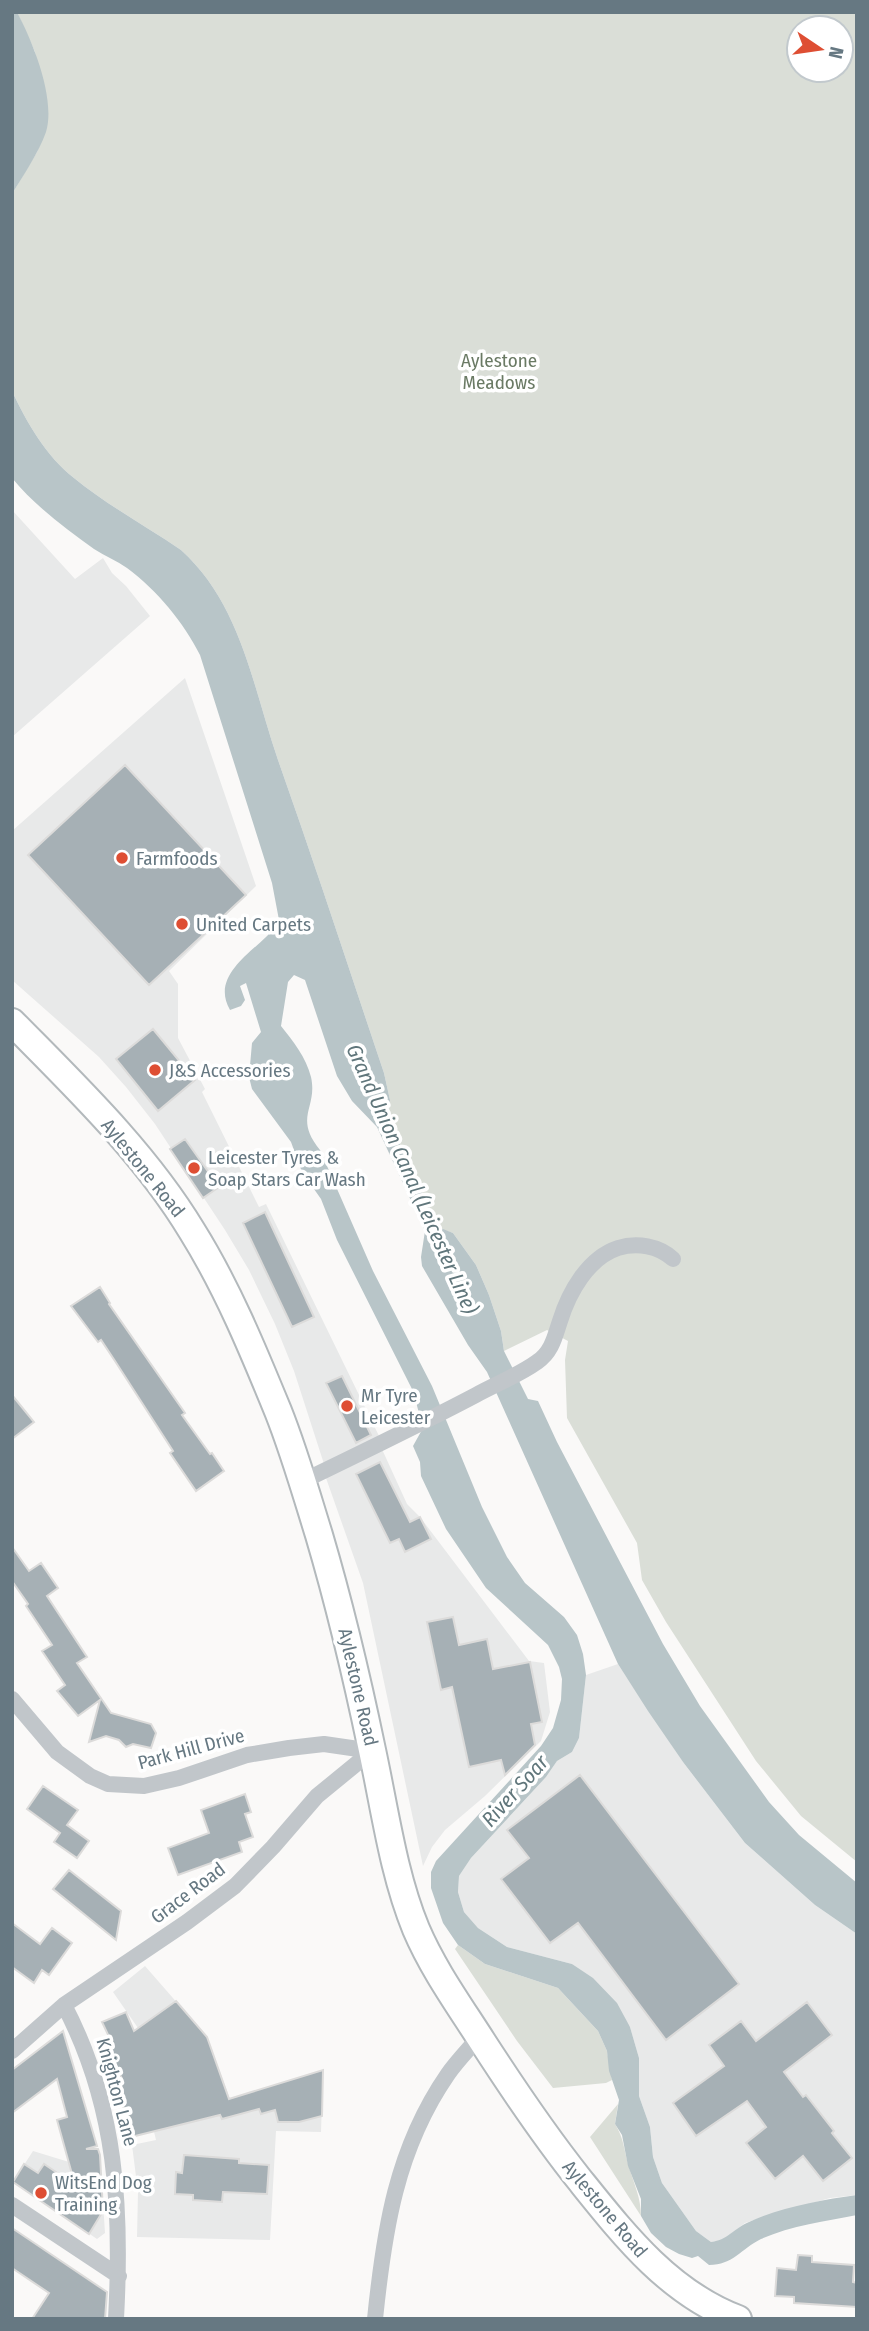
<svg xmlns="http://www.w3.org/2000/svg" width="869" height="2331" viewBox="0 0 869 2331" font-family="'Fira Sans Condensed',sans-serif">
	<style>
		.built { fill: #e8e9e9 }
		.green { fill: #daded7; fill-rule: evenodd }
		.water { fill: #b8c5c8 }
		.building { fill: #a6b0b5; stroke: #dcdbda; stroke-width: 2 }
		.lines { fill: none; stroke-linecap: round; stroke-linejoin: round }
		.primary-casing { stroke: #b3b9bc; stroke-width: 30 }
		.minor { stroke: #c1c6ca; stroke-width: 16 }
		.primary { stroke: #fff; stroke-width: 26 }
		.poi-dot { fill: #de4e33; stroke: #fff; stroke-width: 2.5 }
		.labels { text-anchor: middle; dominant-baseline: central; stroke-width: 7; stroke-linejoin: round; paint-order: stroke }
		.park-label { font-size: 19px; fill: #6a7a64; stroke: #fff }
		.poi-label { font-size: 19px; fill: #667882; stroke: #fff; text-anchor: start }
		.street-label { font-size: 19px; fill: #667882; stroke: #fff }
		.water-label { font-size: 21px; font-style: italic; fill: #60767b; stroke: #fff }
	</style>
	<rect width="100%" height="100%" fill="#faf9f8"/>
	<!-- built -->
	<path class="built" d="M12,510l63,69 28,-21 9,15 14,13 24,30 -138,121z
		M185,678l71,208 -87,85 9,13v54l27,51 -3,3 57,115 7,-3 114,234 -56,26 -30,-93 -19,-47 -26,-54 -24,-40 -70,-106 -29,-37 -27,-30 -87,-77v-149z
		M381,1447l26,57 13,13 109,144 15,2 6,49 -9,29 -56,55 -40,34 -13,17 -9,19 -60,-283 -37,-105z
		M618,1664l65,98 62,81 70,62 42,29v261l-27,3 -73,21 -12,4 -22,17 -12,2 -15,-11 -34,-48 -9,-26 -3,-30 -11,-31v-38l-9,-31 -58,-63 -65,-17 -29,-19 -14,-16 -6,-20 1,-16 12,-18 75,-81 11,-16 15,-9 7,-14 7,-63z
		M145,1966l62,71 23,62 93,-29 -2,62 -45,-1 -6,109 -133,-3 1,-45 -6,-47 24,-5 -7,-29 -21,7 -11,-36 41,-19 -20,-35 -25,-36z
		M33,2151l36,11 31,-6 5,77 -8,6 -84,-57z"/>
	<!-- green -->
	<path class="green" d="M17,12h840v1850l-56,-46 -45,-55 -90,-139 -24,-42 -5,-37 -70,-125 -2,-58 3,-19 -21,-11 -43,21 -3,-20 -12,-36 -13,-30 -23,-32 -15,-5 -50,-109 2,-19 -6,-27c-35,-104 -69,-209 -106,-313 -25,-73 -37,-156 -97,-210 -35,-24 -74,-45 -107,-72 -28,-22 -47,-55 -62,-87v-197l25,-42 9,-22 -11,-78zM799,28h42v42h-42z
		M458,1945l27,19 73,24 40,43 9,20 5,29 -6,3 -53,5 -36,-47 -62,-92z
		M618,2104l-3,20c9,14 9,27 14,43 5,17 12,31 12,49l-51,-79z"/>
	<!-- water -->
	<path class="water" d="M12,12h5c16,30 39,87 29,120 -8,22 -22,42 -34,62z
		M12,391c15,32 34,65 62,87 33,27 72,48 107,72 60,54 72,137 97,210 37,104 71,209 106,313l6,27 -2,19 50,108 15,6 23,32 13,30 12,36 3,20 24,48 10,2 19,41 106,202 37,62 69,96 30,33 58,48v51l-42,-29 -70,-62 -62,-81 -35,-51 -30,-47 -131,-292 -19,-27 -46,-79 -1,-9 4,-26 -48,-104 -25,-26 -15,-25 -32,-96 -11,-5 -6,7 -7,44c12,15 25,31 30,51 7,31 -18,40 9,73l53,121 59,115 50,121 25,50 18,26 39,34 13,18 6,19 3,21 -7,63 -7,14 -15,9 -11,16 -75,81 -12,18 -1,16 6,20 14,16 29,19 65,17 21,14 24,25 13,24 9,31v38l11,31 3,30 9,26 34,48 15,11c17,-2 23,-14 38,-20 33,-15 72,-22 108,-27v20c-31,6 -67,11 -96,24 -20,10 -28,26 -52,26l-11,-9 -6,2 -13,-4 -13,-7 -15,-14 -10,-17v-17l-13,-33 -6,-31 -7,-11 4,-24 -10,-29 -2,-20 -9,-20 -40,-43 -73,-24 -27,-19 -15,-22 -12,-35v-16l5,-11 105,-115 12,-18 8,-28 1,-21 -3,-12 -11,-22 -62,-57 -40,-59 -25,-53 -1,-14 -7,-16 10,-18 -10,-37 -76,-151 -16,-41 -19,-27 -11,-30 -39,-53 -3,-12 3,-34 9,-11 -15,-49 -6,3 5,14 -4,6 -11,4c-18,-31 15,-53 36,-73 5,-4 9,-12 13,-17l-7,-37 -72,-228c-16,-32 -43,-65 -73,-87 -10,-7 -22,-12 -33,-19 -28,-20 -60,-44 -82,-71z"/>
	<!-- building -->
	<path class="building" d="M125,765l121,130 -97,90 -121,-130z
		M153,1029l42,51 -37,31 -42,-52z
		M185,1139l34,48 -16,11 -33,-49z
		M265,1212l49,105 -22,10 -49,-104z
		M100,1287l10,16 -1,1 76,109 -3,2 28,39 2,-1 12,18 -28,20 -26,-38 3,-2 -58,-90 -14,-21 -3,2 -27,-36z
		M342,1376l29,59 -15,8 -30,-60z
		M12,1395l22,27 -22,17z
		M380,1462l30,60 10,-5 11,22 -26,13 -6,-13 -9,4 -34,-69z
		M12,1547l17,24 12,-8 17,25 -11,8 40,61 -10,6 34,50 40,11 5,9 -5,15 -18,-4 -7,3 -7,-7 -13,-4 -17,6 11,-42 -22,16 -21,-25 8,-6 -23,-34 10,-6 -26,-39 2,-2 -16,-23z
		M453,1617l6,28 28,-6 6,30 37,-7 12,60 -11,2 4,21 -30,30 -4,-15 -32,7 -17,-80 -11,3 -14,-68z
		M580,1775l159,209 -73,56 -88,-117 -28,20 -49,-64 28,-21 -22,-28z
		M43,1786l35,24 -11,15 22,16 -12,17 -23,-16 6,-9 -33,-24z
		M245,1794l6,18 -6,2 8,23 -14,5 3,10 -64,23 -10,-27 41,-15 -8,-23z
		M69,1870l52,41 -5,29 -63,-51z
		M12,1923l28,21 12,-16 20,15 -23,32 -7,-5 -8,13 -22,-16z
		M176,2001l31,36 22,62 94,-29 -1,46 -23,6h-21l-3,-12 -14,4 -2,-5 -37,10 -2,-4 -89,22 -14,-55 5,-3 -15,-34 5,-2 -10,-21 24,-10 8,19z
		M807,2002l25,33 -48,37 19,25 3,-2 28,36 -2,2 20,25 -29,23 -20,-25 -28,23 -29,-36 20,-16 -19,-26 -51,35 -23,-33 51,-37 -15,-21 32,-24 15,20z
		M63,2031l34,115 -11,3h12l2,6 3,56 -14,23 -76,-52 11,-18 14,9 6,-9 31,21 -18,-65 10,-3 -10,-38 -45,34v-43z
		M184,2155l55,4v4l30,2 -2,29 -44,-2 -1,10 -29,-2v-5l-18,-1 1,-22 6,1z
		M12,2228l95,64 -2,27h-73l17,-26 -37,-25z
		M798,2255l14,1v6l42,3 -1,17 4,1v24l-63,-4v-6l-19,-1 2,-28 19,2z"/>
	<g class="lines">
		<!-- primary casing -->
		<g class="primary-casing">
			<path id="primary" d="M12,1022c64,65 133,131 180,209 35,56 61,119 86,180 16,40 28,82 41,124 21,71 38,143 53,215 13,60 21,123 44,179 17,40 43,76 66,112 31,48 62,94 97,138 45,56 90,114 159,140"/>
		</g>
		<!-- minor -->
		<path class="minor" d="M303,1481c58,-28 116,-56 173,-86 20,-11 43,-20 61,-33 15,-10 18,-26 23,-41 9,-29 28,-63 58,-73 19,-6 41,-2 55,11
			M12,1699l45,53 33,24 18,8 36,2 35,-8 68,-23 42,-7 35,-4 48,7
			M64,2005c53,101 58,203 52,314
			M12,2051l52,-46 123,-83 48,-36 38,-39 44,-51 55,-45
			M12,2205l107,71
			M375,2319c9,-88 21,-170 73,-245 9,-13 21,-25 31,-37"/>
		<!-- primary -->
		<use href="#primary" class="primary"/>
	</g>
	<!-- markers -->
	<g class="poi-dot">
		<circle cx="122" cy="858" r="7"/>
		<circle cx="182" cy="924" r="7"/>
		<circle cx="155" cy="1070" r="7"/>
		<circle cx="194" cy="1168" r="7"/>
		<circle cx="347" cy="1406" r="7"/>
		<circle cx="41" cy="2193" r="7"/>
	</g>
	<g class="labels">
		<!-- park labels -->
		<g class="park-label">
			<text x="499" y="360">Aylestone<tspan x="499" dy="22">Meadows</tspan></text>
		</g>
		<!-- poi labels -->
		<g class="poi-label">
			<text x="136" y="858">Farmfoods</text>
			<text x="196" y="924">United Carpets</text>
			<text x="169" y="1070">J&amp;S Accessories</text>
			<text x="208" y="1157">Leicester Tyres &amp;<tspan x="208" dy="22">Soap Stars Car Wash</tspan></text>
			<text x="361" y="1395">Mr Tyre<tspan x="361" dy="22">Leicester</tspan></text>
			<text x="55" y="2182">WitsEnd Dog<tspan x="55" dy="22">Training</tspan></text>
		</g>
		<!-- street labels -->
		<g class="street-label">
			<text transform="translate(143 1168) rotate(51)">Aylestone Road</text>
			<text transform="translate(358 1687) rotate(77)">Aylestone Road</text>
			<text transform="translate(191 1749) rotate(-15)">Park Hill Drive</text>
			<text transform="translate(188 1893) rotate(-37)">Grace Road</text>
			<text transform="translate(117 2092) rotate(75)">Knighton Lane</text>
			<text transform="translate(605 2209) rotate(50)">Aylestone Road</text>
		</g>
		<!-- water labels -->
		<g class="water-label">
			<text transform="translate(412 1179) rotate(66)">Grand Union Canal (Leicester Line)</text>
			<text transform="translate(515 1791) rotate(-48)">River Soar</text>
		</g>
	</g>
	<!-- border -->
	<rect width="869" height="2331" fill="none" stroke="#667882" stroke-width="28"/>
	<!-- north arrow -->
	<g transform="translate(820 49) rotate(103)"><circle r="33" fill="#ffffff" stroke="#c2c9cd" stroke-width="2"/>
	<path d="M0-5L12 26L0 18L-12 26Z" fill="#de4e33"/>
	<text y="-10" font-size="19" font-weight="bold" text-anchor="middle" fill="#667882">N</text>
	</g>
</svg>
